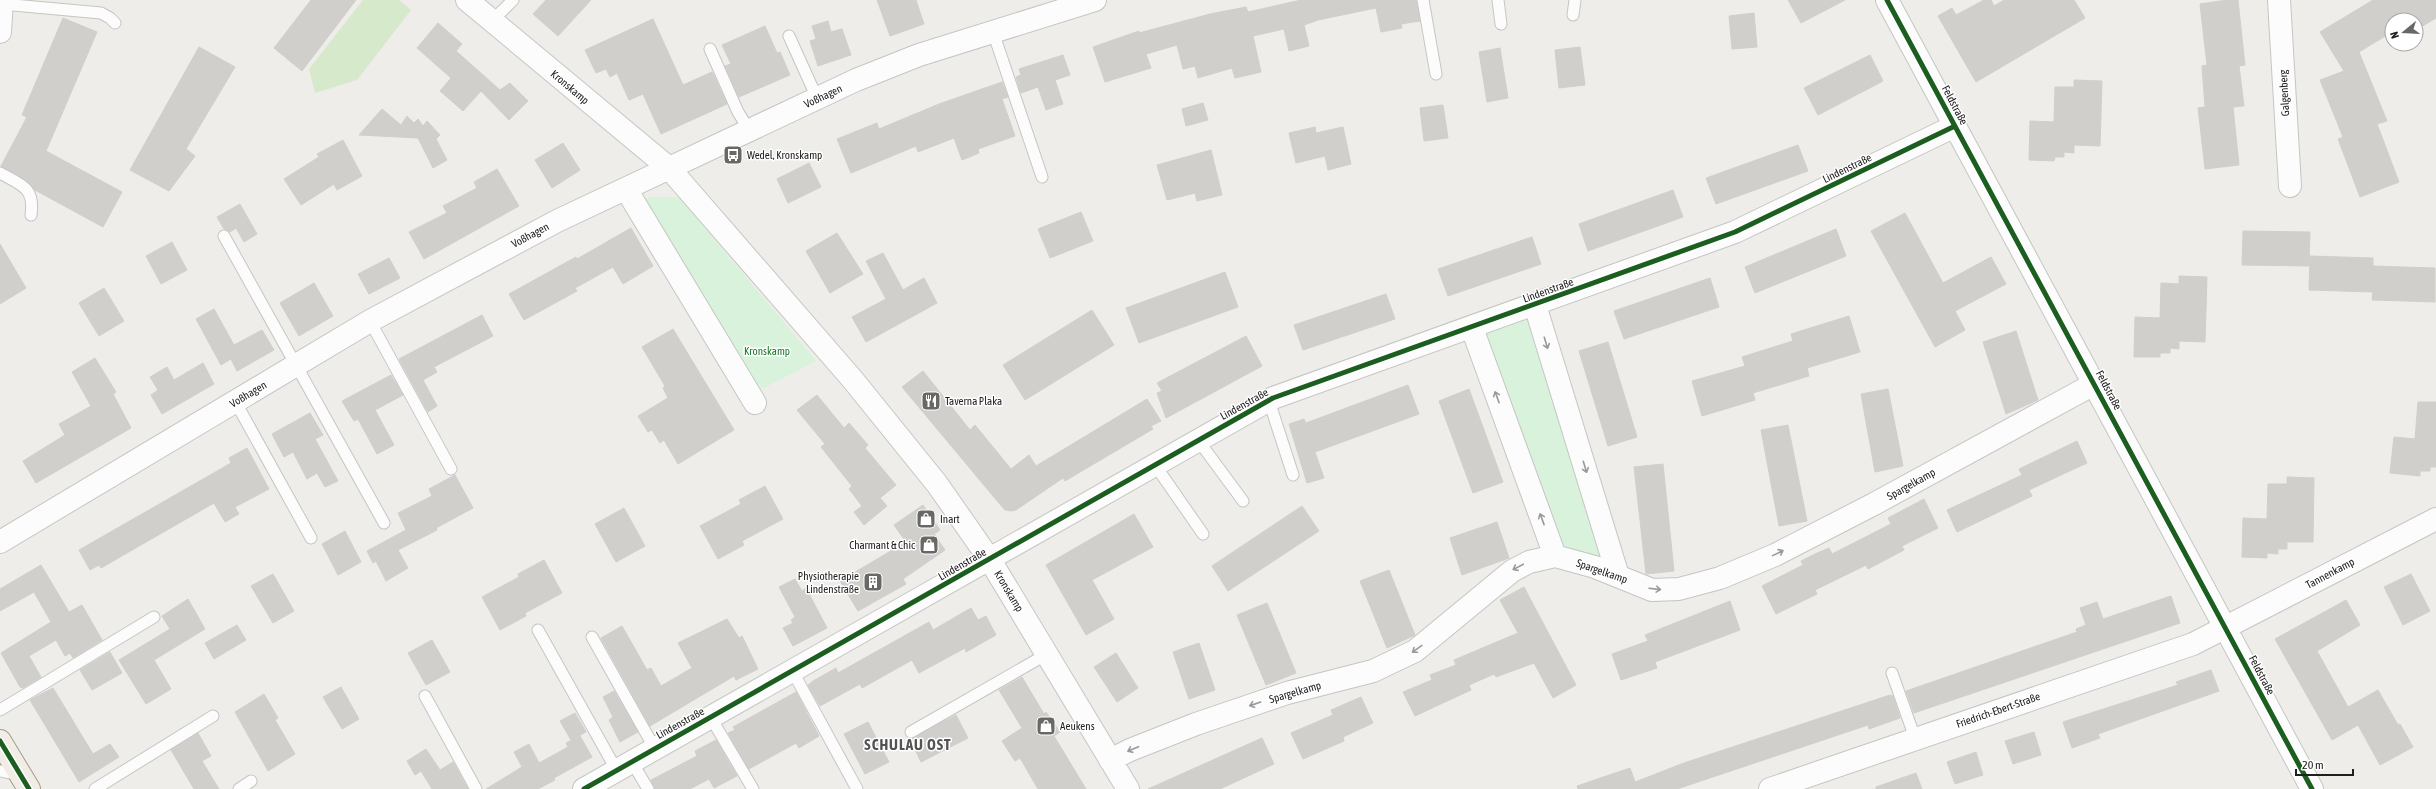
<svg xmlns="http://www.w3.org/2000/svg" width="2436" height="789" viewBox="0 0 2436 789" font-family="'Asap Condensed',sans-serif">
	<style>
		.grass { fill: #d6e9ca }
		.park { fill: #d9f2dc }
		.building { fill: #d1cfcc; stroke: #d1cfca }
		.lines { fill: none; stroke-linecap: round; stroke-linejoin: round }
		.service-casing { stroke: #c5c5c3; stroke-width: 13 }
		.minor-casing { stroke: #c5c5c3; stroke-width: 24 }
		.tertiary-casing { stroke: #c5c5c3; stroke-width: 24 }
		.primary-casing { stroke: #a39d87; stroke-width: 24 }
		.service { stroke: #fcfcfc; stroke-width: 11 }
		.minor { stroke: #fcfcfc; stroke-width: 22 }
		.tertiary { stroke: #fcfcfc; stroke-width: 22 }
		.primary { stroke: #f1ede6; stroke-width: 22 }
		.cycleway-casing { stroke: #fff; stroke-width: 8 }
		.cycleway { stroke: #1b5e20; stroke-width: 5 }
		.oneway { stroke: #999 }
		.labels { text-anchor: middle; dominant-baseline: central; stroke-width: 3; stroke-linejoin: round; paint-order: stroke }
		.street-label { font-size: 11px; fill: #202020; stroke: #fff }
		.poi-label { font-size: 11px; fill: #202020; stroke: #fff; text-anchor: start }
		.park-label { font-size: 11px; fill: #14782a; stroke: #fff }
		.district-label { font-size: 15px; font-weight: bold; letter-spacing: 1px; fill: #535353; stroke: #fff }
	</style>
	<rect width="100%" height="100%" fill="#eeede9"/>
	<!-- grass -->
	<path class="grass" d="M363,0h36l12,10 -54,70 -42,13 -6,-24z"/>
	<!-- park -->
	<path class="park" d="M650,197h29l137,164 -60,31 -119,-191z
		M1535,305l84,270 -64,-19 -83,-228z"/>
	<!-- building -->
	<path class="building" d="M311,0h45l-54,71 -28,-23z
		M546,0h45l-33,36 -25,-22z
		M877,0h39l8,24 -34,12z
		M1301,0h115l4,21 -19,3 1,4 -21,4 -5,-24 -58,12 -14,5 5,21 -20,5 -5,-22 -31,7 8,36 -26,6 -3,-10 -34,10 -3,-12 -12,3 -6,-24 -31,9 5,14 -46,14 -12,-35 46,-16v2l71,-19 36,-7 2,5z
		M1788,0h57l-44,23z
		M1984,0h7l3,6 10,-6h70l11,18 -109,64 -38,-66 14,-8 4,7z
		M2227,0h11l7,65 -6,1 5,40 -11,1 6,58 -34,4 -7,-61 7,-1 -3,-41 5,-1 -7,-61z
		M2373,0h63v18l-20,12v-10h-24v12l-33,20 28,69 -10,3 22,58 -39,15 -22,-58 5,-2 -23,-57 24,-9 -24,-39z
		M1754,13l3,34 -25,2 -3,-33z
		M63,18l34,14 -51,119 76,41 -19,35 -68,-37 -11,-11 -23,-13 26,-49 -5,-2z
		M653,19l30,66 29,-13 15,32 -66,30 -18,-40 -14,6 -12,-27 -7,4 -4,-8 -10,4 -11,-23z
		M828,21l3,11 11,-3 9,26 -33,11 -8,-25 6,-2 -4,-13z
		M438,23l24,21 -6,7 44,39 10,-7 18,18 -19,19 -28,-29 -18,20 -23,-20 11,-13 -34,-30z
		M765,26l12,27 3,-1 10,23 -51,22 -14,-31 6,-2 -9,-19z
		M199,47l36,20 -49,82 9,7 -26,35 -39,-21z
		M1580,47l5,38 -26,3 -4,-38z
		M1500,48l8,50 -21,4 -8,-50z
		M1063,55l7,20 -15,5 8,24 -17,6 -8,-23 -17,6 -5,-16 5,-2 -2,-6z
		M1870,55l13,26 -65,34 -14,-27z
		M2074,80l28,1 -2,65 -26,-1v8l-10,-1v5h-9l-1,4 -25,-1 1,-39 24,1 1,-35h19z
		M1002,82l6,15 -6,2 13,37 -37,13 1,4 -17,7 -8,-22 -36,14 -2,-6 -65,27 -14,-34 40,-16 2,6 60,-25z
		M1203,103l5,17 -22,6 -4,-17z
		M1443,105l5,33 -24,3 -4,-33z
		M382,109l19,16 6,-9 7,7 4,-4 5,7 4,-5 13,14 -4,4 11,21 -14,8 -15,-30 -59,-3z
		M1315,127l1,6 27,-6 8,37 -23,6 -3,-14 -29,7 -7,-30z
		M343,140l19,36 -25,14 -3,-6 -33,21 -17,-26 35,-22 -2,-3z
		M563,143l17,27 -28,18 -17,-28z
		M1798,145l10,26 -92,33 -10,-26z
		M1211,150l11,45 -25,6 -2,-8 -28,7 -10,-35z
		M809,163l12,24 -33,16 -11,-24z
		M497,169l22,37 -95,53 -15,-27 38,-19 -4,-7 34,-18 -3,-6z
		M1673,190l10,27 -95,34 -9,-27z
		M240,204l17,30 -13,8 -8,-14 -6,4 -6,-3 -7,-12z
		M1081,212l12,29 -43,17 -12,-29z
		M1905,213l38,70 48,-26 15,27 -51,27 10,19 -30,17 -64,-116z
		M631,228l22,38 -30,18 -10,-17 -38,21 2,3 -53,29 -15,-26 67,-37 1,2z
		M1836,229l10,27 -91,37 -10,-26z
		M2243,231l67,1 -1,34 -67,-1z
		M837,233l26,41 -33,19 -24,-42z
		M1532,237l9,27 -93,32 -10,-27z
		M172,242l15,28 -26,14 -15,-28z
		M0,244l26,44 -26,16z
		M883,253l20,37 21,-12 13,25 -71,39 -14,-25 34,-18 -20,-38z
		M2310,256l63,2v8l62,2v34l-63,-2 1,-8 -64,-2z
		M389,258l11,20 -31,16 -11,-20z
		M1225,272l13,35 -99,36 -13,-35z
		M2179,276l28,1 -2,65 -26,-1v8l-9,-1v5h-10v4h-26l1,-40 25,1 1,-35 18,1z
		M1710,278l9,29 -95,32 -10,-28z
		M314,283l19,33 -34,20 -19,-33z
		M104,288l20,33 -25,15 -20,-33z
		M1386,294l9,25 -92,31 -9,-25z
		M214,309l20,36 28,-15 12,20 -37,21 -6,-12 -10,6 -25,-46z
		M1092,310l22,35 -89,55 -22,-35z
		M482,315l11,21 -59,31 3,5 -14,8 14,26 -9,6 -29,-53z
		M1849,316l11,36 -53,16 2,8 -56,17 2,7 -53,16 -10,-35 53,-15 -3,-9 51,-16 -2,-7z
		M673,329l61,101 -56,34 -14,-24 -4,3 -8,-13 -4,2 -10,-16 30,-18 -5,-10 2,-2 -23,-39z
		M2016,331l22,69 -32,14 -23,-72z
		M1246,336l16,30 -96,52 -9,-25 5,-2 -5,-8z
		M1608,342l29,95 -29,9 -29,-95z
		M95,358l21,34 -3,2 18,34 -95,55 -13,-22 42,-26 -6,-11 32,-18 -19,-34z
		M203,363l11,21 -52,30 -11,-19 7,-5 -8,-13 17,-10 7,13z
		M923,371l47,59 5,-5 36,44 18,-14 7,11 111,-67 14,22 -10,5 2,3 -88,52 -2,-3 -47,32 -5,1 -6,-1 -7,-8 -96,-115z
		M391,375l12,20 -28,15 19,35 -17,9 -19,-35 -4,2 -12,-20z
		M1408,385l11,29 -104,38 9,26 -17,5 -18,-59 15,-5 2,4z
		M1469,389l34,93 -30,11 -34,-92z
		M1888,389l15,77 -28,6 -14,-78z
		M817,395l27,33 5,-5 19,22 -3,3 31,37 -16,13 7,8 -23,19 -10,-13 8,-6 -13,-17 3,-3 -31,-39 4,-3 -28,-34z
		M2418,402h18v65h-6v4h-10v5l-30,-3 4,-36 21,2z
		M310,413l13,22 -8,4 23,42 -13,6 -8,-14 -10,6 -14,-27 -9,5 -12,-23z
		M1788,425l19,96 -28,5 -18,-96z
		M2077,441l10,22 -58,27 3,6 -75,36 -10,-22 75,-35 -3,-6z
		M247,448l22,41 -34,18 4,7 -14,8 -11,-19 -113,65 -2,-3 -9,5 -11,-20 152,-87 -2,-5z
		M1663,464l11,107 -28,3 -12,-107z
		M455,475l18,33 -37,20 1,2 -39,20 10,18 -22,13 -10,-20 -3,2 -6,-12 39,-21 -8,-17 34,-17 -3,-7z
		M2287,477l27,1 -1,64h-26v7h-9v5l-11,-1v5l-25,-1 1,-39 24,1 1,-35h19z
		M765,486l18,33 -41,22 2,4 -26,14 -18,-33 41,-22 -2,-4z
		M1924,499l14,29 -36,18 2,4 -36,19 -2,-4 -51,25 2,4 -41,20 -14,-28 41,-21 -2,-4 14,-7 14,-6 3,6 59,-30 -3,-6z
		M923,505l17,25 -6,4 11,16 -42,29 3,5 -48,27 -18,-30 66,-39 -12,-17z
		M1302,506l17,25 -91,60 -16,-25z
		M624,508l21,38 -29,16 -21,-38z
		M1134,514l19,33 -61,33 22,39 -28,16 -40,-70z
		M1497,522l12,36 -47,17 -12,-37z
		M345,531l16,31 -23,13 -16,-31z
		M544,560l18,33 -37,20 1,3 -26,14 -18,-33 37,-20 -1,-3z
		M41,565l28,47 13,-7 20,35 -29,18 -3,-5 -5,3 -9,-16 -27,16 12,21 -18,11 -3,-1 -19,-34 50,-31 -17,-30 -34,19v-22z
		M1389,570l26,65 -28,13 -27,-67z
		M273,574l21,37 -21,12 -22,-37z
		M2411,574l19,37 -27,14 -19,-38z
		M795,579l7,12 4,-3 21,40 -34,18 -10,-18 10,-5 -2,-3 4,-3 -16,-30z
		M1524,587l52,98 -23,13 -19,-35 -38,14 -2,-3 -25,11 2,5 -56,26 -12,-24 29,-12 -2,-5 26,-10 -2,-5 64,-27 -18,-33z
		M2171,596l9,27 -266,90 -8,-22 171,-59 -1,-3 10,-4 -6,-17 17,-6 6,17z
		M188,599l17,30 -51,31 17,29 -25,15 -27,-44 51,-31 -8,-13z
		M2346,600l14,25 -43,26 31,56 30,-17 20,35 2,-1 13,23 -33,18 -22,-40 -26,15 -57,-101z
		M1730,601l10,29 -85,32 2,6 -36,12 -9,-26 36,-13 -3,-6z
		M1267,603l29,70 -30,12 -29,-70z
		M971,608l7,12 8,-4 10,19 -30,17 -1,-4 -46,25 -7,-13 -50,28 -2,-4 -40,22 -12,-21 5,-4 23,-13 2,5 91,-51 4,8z
		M727,619l12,19 3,-2 16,33 -22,11 -2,-4 -84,50 -49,-88 21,-12 25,44 4,-2 10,18 31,-18 -14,-25z
		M237,625l9,15 -32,19 -9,-16z
		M432,640l18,32 -24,13 -18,-32z
		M1199,643l16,47 -26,9 -16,-47z
		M110,652l12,21 -30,17 -12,-20z
		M1116,653l22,35 -21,14 -23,-35z
		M2211,670l8,21 -121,43 2,4 -28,10 -9,-26 115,-37 -2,-3z
		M1022,677l22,37 2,-2 14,20 -6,4 32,53h-48l-18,-31 -5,3 -13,-20 20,-13 -23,-38z
		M341,687l18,32 -17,10 -19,-32z
		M53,688l40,66 17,-10 9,13 -40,25 -49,-82z
		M614,691l24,41 -18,10 -11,-22 4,-3 -10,-20z
		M796,692l23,44 -20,12 -3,-5 -47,26 -21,-36 7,-3 -2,-3z
		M264,694l14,24 -3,2 20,34 -27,17 -33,-59z
		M1890,695l3,1 7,22 -31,11 -1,-4 -191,64h-99l-1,-3 53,-18 5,14 49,-19z
		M1361,697l12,26 -30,14 1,4 -41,18 -12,-26 42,-18 -2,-5z
		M575,713l11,19 -15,8 -11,-19z
		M956,715l12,23 -47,24 -11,-23z
		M868,722l21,40 -24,12 -21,-40z
		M2034,732l7,23 -28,9 -8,-23z
		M198,733l13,23 -9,5 17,28h-25l-23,-39z
		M580,736l12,21 -38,21 1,2 -17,9h-52l36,-22 -8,-15 15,-8 10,19 29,-16 -2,-4z
		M1262,738l12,26 -54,25h-72z
		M716,740l21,36 -23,12 -5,-9 -19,10h-35l-4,-9 46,-24 -2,-5z
		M426,749l14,21 13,-8 15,27h-36l-11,-18 -6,4 -8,-14z
		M1976,752l7,23 -28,9 -8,-22z
		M1916,773l6,16h-46v-2z"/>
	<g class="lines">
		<!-- service casing -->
		<g class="service-casing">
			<path id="service" d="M1423,0l13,74
				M1498,0l3,24
				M2,4l99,9 9,5 5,5
				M1573,15l2,-15
				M492,21l21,-21
				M993,32l49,145
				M789,36l28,62
				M710,49l28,63 11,18
				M0,173c21,12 35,14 31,42
				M224,236l160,287
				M370,321l81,148
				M235,401l76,137
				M1269,401l24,74
				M1198,440l45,61
				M1155,465l48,69
				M538,630l79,141
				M592,637l63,112
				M793,672l64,117
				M1892,673l23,65
				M425,696l51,93
				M0,710l154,-93
				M711,718l42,71
				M911,732l136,-78
				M632,762l16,27
				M0,771l21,4
				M95,789l118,-73
				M239,789l12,-8"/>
		</g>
		<!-- minor casing -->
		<g class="minor-casing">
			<path id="minor" d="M467,0l202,168 184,212 84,104 53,76 138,229
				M2279,0l11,186
				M0,32l2,-32
				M626,189l129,214
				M1535,305l83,271
				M1472,328l83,228
				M0,542l370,-221 187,-100 299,-141 63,-25 176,-55
				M1110,760l20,-10 66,-26 91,-31 86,-22 42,-20 97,-80 17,-9 26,-6 40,11 57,23 27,-1 41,-11 55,-23 99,-51 220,-120
				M584,789l689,-391 462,-166 220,-106
				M1770,789l423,-145 243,-125"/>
		</g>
		<!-- tertiary casing -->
		<g class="tertiary-casing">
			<path id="tertiary" d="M1887,0l425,789"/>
		</g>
		<!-- primary casing -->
		<g class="primary-casing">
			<path id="primary" d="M0,741l29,48"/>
		</g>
		<!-- service -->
		<use href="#service" class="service"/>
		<!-- minor -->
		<use href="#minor" class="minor"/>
		<!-- tertiary -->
		<use href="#tertiary" class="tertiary"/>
		<!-- primary -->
		<use href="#primary" class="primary"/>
		<!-- cycleway casing -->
		<g class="cycleway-casing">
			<path id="cycleway" d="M1887,0l425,789
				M0,741l29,48
				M584,789l689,-391 462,-166 220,-106"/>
		</g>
		<!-- cycleway -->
		<use href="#cycleway" class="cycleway"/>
	</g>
	<!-- one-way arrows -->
	<defs><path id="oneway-shaft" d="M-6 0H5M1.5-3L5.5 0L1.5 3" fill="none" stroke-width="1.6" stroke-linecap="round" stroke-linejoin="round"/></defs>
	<g class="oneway">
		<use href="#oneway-shaft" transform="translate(1546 343) rotate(73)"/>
		<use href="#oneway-shaft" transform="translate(1497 397) rotate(-110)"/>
		<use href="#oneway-shaft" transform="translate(1585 467) rotate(73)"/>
		<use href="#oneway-shaft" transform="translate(1542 519) rotate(-110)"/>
		<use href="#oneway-shaft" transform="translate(1778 553) rotate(-26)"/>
		<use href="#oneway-shaft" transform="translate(1518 567) rotate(152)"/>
		<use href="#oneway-shaft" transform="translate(1655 589) rotate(7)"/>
		<use href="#oneway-shaft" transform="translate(1417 649) rotate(144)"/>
		<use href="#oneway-shaft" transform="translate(1255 704) rotate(161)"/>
		<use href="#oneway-shaft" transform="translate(1133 749) rotate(157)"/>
	</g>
	<!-- icons -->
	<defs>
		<g id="bus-square" transform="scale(1)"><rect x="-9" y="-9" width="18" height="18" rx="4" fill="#686866" stroke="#fff"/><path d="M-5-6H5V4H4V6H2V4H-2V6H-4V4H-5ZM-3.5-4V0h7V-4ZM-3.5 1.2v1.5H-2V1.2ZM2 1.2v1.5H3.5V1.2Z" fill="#fff"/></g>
		<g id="restaurant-square" transform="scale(1)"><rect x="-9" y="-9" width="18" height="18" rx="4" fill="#686866" stroke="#fff"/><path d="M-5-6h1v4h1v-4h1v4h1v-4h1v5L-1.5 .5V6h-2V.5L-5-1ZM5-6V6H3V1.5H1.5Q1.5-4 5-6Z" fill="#fff"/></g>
		<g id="shop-square" transform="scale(1)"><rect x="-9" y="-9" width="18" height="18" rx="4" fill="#686866" stroke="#fff"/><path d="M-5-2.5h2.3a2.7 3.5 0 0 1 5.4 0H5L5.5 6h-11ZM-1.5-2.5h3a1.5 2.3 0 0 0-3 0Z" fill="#fff"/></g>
		<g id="building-square" transform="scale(1)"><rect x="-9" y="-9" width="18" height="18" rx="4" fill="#686866" stroke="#fff"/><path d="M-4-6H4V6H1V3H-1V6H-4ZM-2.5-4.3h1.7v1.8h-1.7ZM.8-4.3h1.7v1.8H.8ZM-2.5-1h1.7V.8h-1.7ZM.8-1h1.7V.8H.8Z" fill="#fff"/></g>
	</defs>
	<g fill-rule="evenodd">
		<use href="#bus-square" x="733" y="155"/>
		<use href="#restaurant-square" x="931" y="401"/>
		<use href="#shop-square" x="926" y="519"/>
		<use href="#shop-square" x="929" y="545"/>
		<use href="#building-square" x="873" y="582"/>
		<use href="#shop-square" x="1046" y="726"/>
	</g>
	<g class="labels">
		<!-- street labels -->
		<g class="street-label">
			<text transform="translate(570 87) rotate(40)">Kronskamp</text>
			<text transform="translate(2284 93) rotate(-93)">Galgenberg</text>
			<text transform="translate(823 96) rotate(-25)">Voßhagen</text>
			<text transform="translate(1955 105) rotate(62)">Feldstraße</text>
			<text transform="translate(1847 168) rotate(-26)">Lindenstraße</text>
			<text transform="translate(530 235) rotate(-28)">Voßhagen</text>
			<text transform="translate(1548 290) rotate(-20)">Lindenstraße</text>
			<text transform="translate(2109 390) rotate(62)">Feldstraße</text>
			<text transform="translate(248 394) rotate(-31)">Voßhagen</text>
			<text transform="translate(1244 404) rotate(-29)">Lindenstraße</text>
			<text transform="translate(1911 484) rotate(-29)">Spargelkamp</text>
			<text transform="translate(962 564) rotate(-30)">Lindenstraße</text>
			<text transform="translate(1602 571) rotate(19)">Spargelkamp</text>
			<text transform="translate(2330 573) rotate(-28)">Tannenkamp</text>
			<text transform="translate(1009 591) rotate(59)">Kronskamp</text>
			<text transform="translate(2262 675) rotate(62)">Feldstraße</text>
			<text transform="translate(1295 692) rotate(-16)">Spargelkamp</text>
			<text transform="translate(1998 710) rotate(-19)">Friedrich-Ebert-Straße</text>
			<text transform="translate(680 723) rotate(-29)">Lindenstraße</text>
		</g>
		<!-- poi labels -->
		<g class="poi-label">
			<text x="747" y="155">Wedel, Kronskamp</text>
			<text x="945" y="401">Taverna Plaka</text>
			<text x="940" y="519">Inart</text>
			<text x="915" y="545" text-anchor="end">Charmant &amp; Chic</text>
			<text x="859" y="576" text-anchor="end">Physiotherapie<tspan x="859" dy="13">Lindenstraße</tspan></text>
			<text x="1060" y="726">Aeukens</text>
		</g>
		<!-- park labels -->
		<g class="park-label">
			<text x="767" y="351">Kronskamp</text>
		</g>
		<!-- district labels -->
		<g class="district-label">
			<text x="908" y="744">SCHULAU OST</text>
		</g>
	</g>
	<!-- north arrow -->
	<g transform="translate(2404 32) rotate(252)"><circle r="19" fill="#ffffff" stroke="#a6a6a6"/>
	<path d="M0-3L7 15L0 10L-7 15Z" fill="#686866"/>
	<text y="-6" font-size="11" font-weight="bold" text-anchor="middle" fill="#202020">N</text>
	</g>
	<!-- scale -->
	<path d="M2296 769v6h57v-6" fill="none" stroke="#202020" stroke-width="2"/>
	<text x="2302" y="769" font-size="12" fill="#202020" stroke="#ffffff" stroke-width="3" paint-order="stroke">20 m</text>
</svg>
